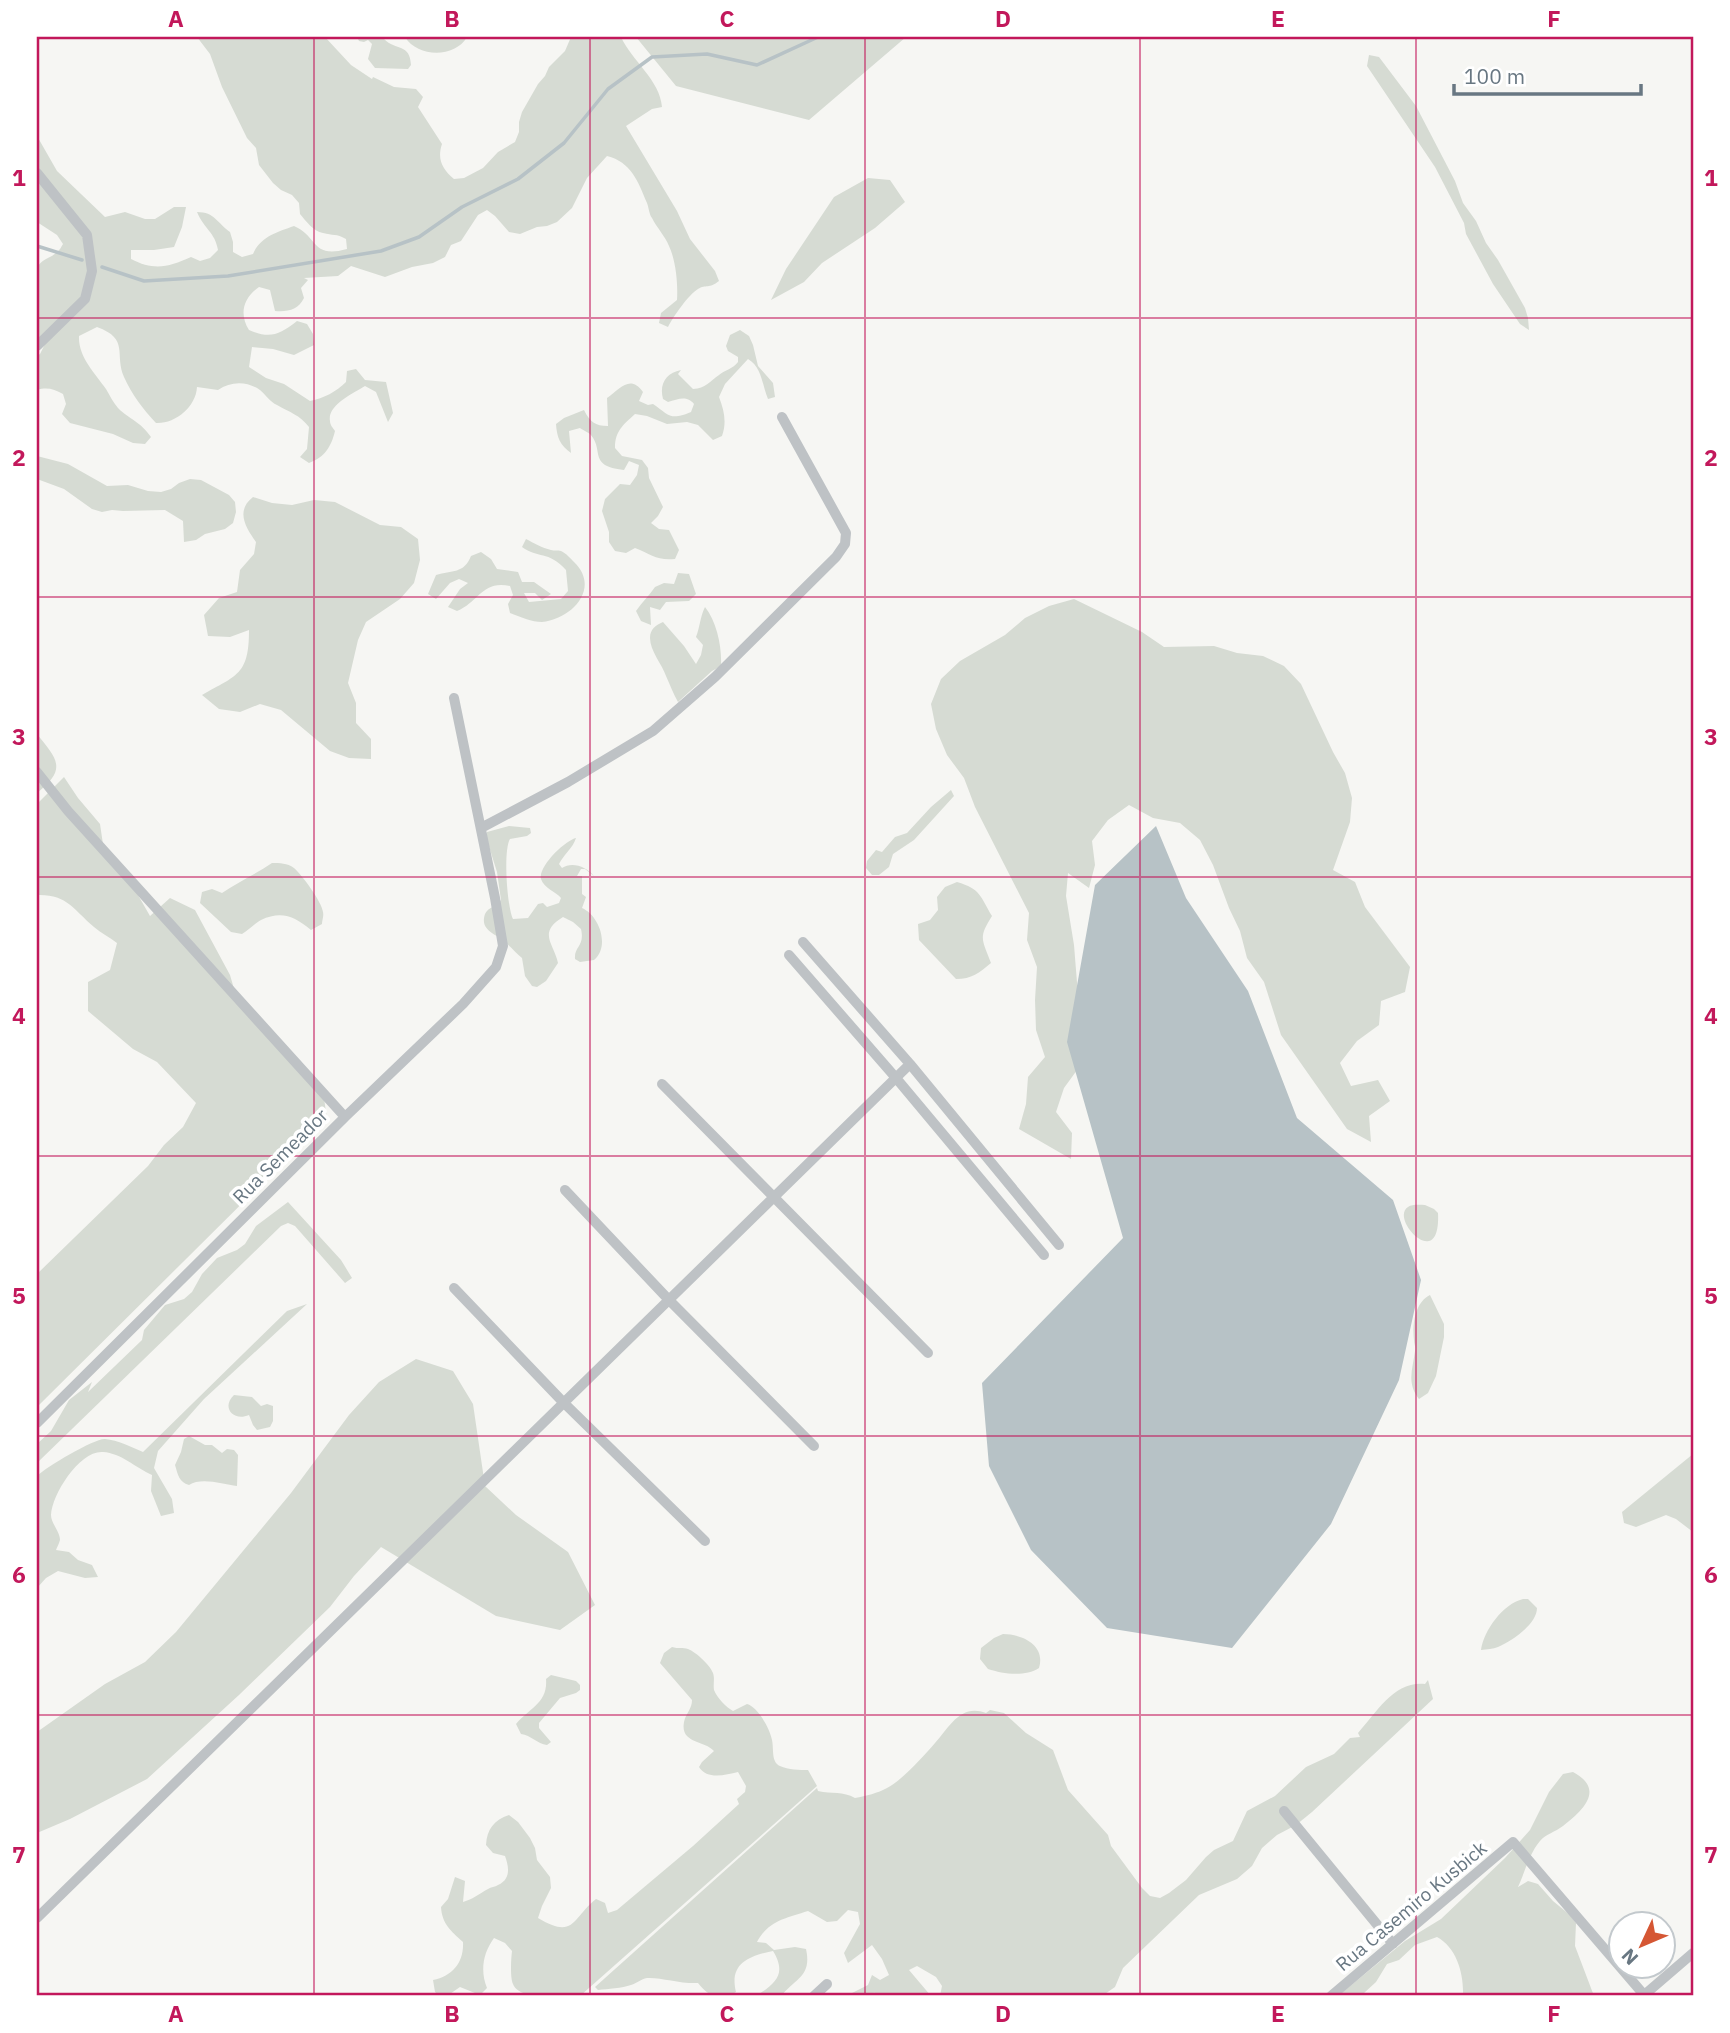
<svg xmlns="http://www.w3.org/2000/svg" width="1730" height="2033" viewBox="0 0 1730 2033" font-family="'IBM Plex Sans',sans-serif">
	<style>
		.green { fill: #d6dbd3 }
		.water { fill: #b7c2c6 }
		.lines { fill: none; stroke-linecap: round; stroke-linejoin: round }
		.stream { stroke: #b7c2c6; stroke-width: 3.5 }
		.street { stroke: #bec2c5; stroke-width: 10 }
		.grid { fill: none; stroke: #c2185b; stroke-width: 2; stroke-opacity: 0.55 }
		.labels { text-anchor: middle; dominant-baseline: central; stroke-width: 7; stroke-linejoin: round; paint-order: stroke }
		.street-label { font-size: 19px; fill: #687782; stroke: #fff }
		.neatline { fill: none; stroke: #c2185b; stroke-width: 2.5 }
		.grid-label { font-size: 23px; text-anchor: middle; font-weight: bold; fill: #c2185b }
	</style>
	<rect width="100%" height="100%" fill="#f6f6f3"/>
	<!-- green -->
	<path class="green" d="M197,37h128l26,28 21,14 1,-2 21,10 22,2 7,8 -5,10 24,37c-5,15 0,25 12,35l10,-1 19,-10 15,-16 17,-10 4,-10v-10l3,-10 16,-28 7,-8 4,-9 16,-16 6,-14h50c11,24 39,43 41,70l-10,2 -26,17 51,85 13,28 25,32 4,10c-10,8 -13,3 -21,8 -9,5 -25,28 -30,38l-9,-4 2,-10 16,-13c1,-16 -1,-39 -8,-54 -4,-10 -12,-18 -17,-28 -3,-4 -3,-10 -5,-15 -9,-22 -16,-41 -40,-47l-20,22 -15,30 -15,14 -10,4 -10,1 -17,7 -11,-2 -14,-16 -8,-6 -9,5 -17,26 -10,4 -6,12 -12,6 -21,4 -27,10 -34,-11 -13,10 -34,2 4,2 -7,8 3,10c-6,12 -16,14 -29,13l-5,-21 -11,-3c-16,11 -20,27 -10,43 21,9 30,5 48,-9l10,3 6,10 1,11 -20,10 -21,-6 -21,-2 -3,20 17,11 18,6 26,17c14,-3 26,-9 36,-19l1,-11 9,-2 9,11 21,2 7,31 -5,9 -12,-30 -11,-6c-11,7 -38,19 -35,35 0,4 3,7 5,10 -4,16 -10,26 -26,32l-9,-6 7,-8 2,-22c-9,-12 -20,-15 -32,-22 -7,-3 -11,-10 -17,-15 -13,-9 -29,-9 -42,0l-21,-3c-1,20 -22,37 -41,36 -13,-14 -24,-28 -32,-46 -10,-23 6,-38 -27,-50l-18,9c-1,21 16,37 27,53 4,7 7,13 12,19 12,12 22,13 33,29l-6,7 -12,-1 -20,-9 -43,-11 -8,-9 4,-10 -3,-10c-9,-5 -16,-7 -26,-4v-34l3,-2 5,-10 -8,-3v-73c5,-10 13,-9 20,-16 3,-2 4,-5 6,-8l-6,-9 -20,-13v-86l20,35 48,46 20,-5 20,7h10l19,-12h12l-4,20 -8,20 -20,3h-23v9c23,12 38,8 60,-2l9,4 10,-3 8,-8c-3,-18 -14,-21 -21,-38 18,0 20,11 33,20l3,10v10l9,5 11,-3c7,-17 24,-22 41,-28 24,10 17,33 53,23l-1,-10c-10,-6 -13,-3 -23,-6 -10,-2 -17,-12 -23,-19l-1,-11 -7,-8 -11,-5 -8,-7 -14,-18 -3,-17 -9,-10 -25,-51 -12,-33z
		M357,37h27v2c12,12 26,4 27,26l-3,4 -33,-1 -7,-9 4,-15 -4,-4 -4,2 -5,-1z
		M405,37h62c-12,21 -49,21 -62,0z
		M636,37h270l-97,83 -133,-34z
		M1369,55l10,2 37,49 39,75 8,22 13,18 10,22 12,17 27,48 3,10 1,12 -9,-6 -27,-40 -27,-50 -2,-11 -29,-56 -68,-101z
		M868,178l22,2 15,22 -30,26 -53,35 -18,19 -33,18 15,-31 48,-72z
		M740,330l9,6 4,9 5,21 15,17 2,14 -7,2c-6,-14 -6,-32 -20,-40l-23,25 -6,13c5,13 8,25 3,39l-9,4 -15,-15 -11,-3 -20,2 -20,-8 -12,-2c-12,11 -20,17 -20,34l7,8 20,4 6,8 1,10 14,29 -5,9 -7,7 8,6 10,1 10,20 -4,9c-18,2 -24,-5 -40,-11l-9,5 -11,-2 -6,-9v-10l-7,-21 3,-12 15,-15 10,1 7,-10 2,-10 -10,-4 -5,9c-37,-4 -19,-20 -34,-36 -1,-1 -9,-5 -10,-6l-11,3 2,22c-11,-8 -14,-15 -15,-29l8,-6 20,-8c6,12 11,16 24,16l-1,-28c13,-9 23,-24 36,-6l-4,9 9,4 5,-1c16,11 17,17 38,8l3,-8c-7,-9 -16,-5 -26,-2l-5,-3c-4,-15 3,-26 18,-29l-3,4 15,15c13,-1 16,-7 26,-14 6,-5 14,-6 19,-13v-5l-10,-6 -2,-5 4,-11z
		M37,456l31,8 39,22 21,-1 20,6 13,1 10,-3 8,-6 11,-4 11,1 28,15 6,7 1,10 -3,11 -8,6 -20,5 -9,6 -12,2 -1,-21 -18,-11 -42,1 -11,-1 -10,2 -10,-3 -28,-20 -27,-10z
		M253,497l19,6 20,2 22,-5 21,2 45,23 21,2 17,12 2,21 -6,23 -14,16 -34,23 -8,18 -10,43 8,20v20l15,16v20l-22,-1 -19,-7 -49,-41 -21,-6 -20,8 -21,-3 -17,-14c35,-20 47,-20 47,-65l-19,7 -22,-1 -4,-21 15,-17 18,-6 3,-22 14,-16 2,-12c-10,-14 -21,-31 -3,-45z
		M526,539c8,4 16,9 25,11 3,1 7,0 10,1 5,2 10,8 13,11 27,26 -2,57 -32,60 -10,0 -22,-5 -32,-9l-2,-9 5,-9 -3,-9c-28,-6 -31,16 -53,25l-9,-4 12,-18 8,-6 -9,-4 -9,4 -14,16 -8,-5 8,-19c16,-5 28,-1 35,-19l10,-4 10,7 6,10 21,3 4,10h12l17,12 -9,6 -7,-7h-11l5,9 32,-3 7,-8 -2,-21c-18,-20 -28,-11 -44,-23z
		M678,573l11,1 7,20 -7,7 -23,1 -6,8 -10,-3 1,18 -10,-4 -5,-10c6,-9 13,-15 19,-24l9,-4 10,1z
		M1074,599l68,33 22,15 50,-1 23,7 26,3 21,10 17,18 32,68 12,21 7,25 -2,24 -17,48 22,12 10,25 45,60 -5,25 -24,9 -2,24 -22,16 -17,22 11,23 27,-6 12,21 -21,15 2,26 -24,-13 -66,-94 -17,-53 -17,-24 -7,-27 -11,-23 -16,-43 -13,-25 -20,-17 -27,-5 -24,-13 -21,15 -16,21 3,24 -6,23 -21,-15 -2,23 8,49 4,50 2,71 -16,22 -8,24 16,21 -1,26 -52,-30 7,-25 2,-27 17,-20 -9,-27 -1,-30 2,-33 -10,-27 2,-27 -54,-106 -11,-29 -17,-23 -11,-26 -5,-25 10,-25 19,-18 45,-26 20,-17 24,-12z
		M705,607c12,15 17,40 16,59l-9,5 -34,31c-5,-9 -8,-17 -12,-26 -4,-12 -16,-25 -16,-38 0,-9 6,-13 13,-16l21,24 12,18 5,-9 2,-10 -7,-8c4,-10 4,-20 9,-30z
		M37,734c21,26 30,35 0,59z
		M64,777l14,21 22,26 4,27 34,44 12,21 20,-18 25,12 35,65 7,24 87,99 3,21 -290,288v-133l111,-108 16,-21 19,-18 13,-24 -39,-41 -24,-13 -45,-38v-29l22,-12 7,-27c-8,-6 -16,-10 -23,-16 -21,-18 -27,-33 -57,-32v-91z
		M951,790l3,6 -40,44 -21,14 -4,13 -10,8h-7l-6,-7 1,-7 9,-11 6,2 13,-15 12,-4 24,-26z
		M509,826l21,2 1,5 -4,3 -17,3c-7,11 -3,68 3,80l15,-1 10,-14 5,-1 4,4 12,-4 2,-5c-5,-6 -17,-10 -20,-19 -3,-13 25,-39 35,-41 -3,10 -12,16 -17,26l3,4c10,-7 25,-1 32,8l-9,-7h-4l-4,7h5v18l4,3 -4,11c18,8 28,39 12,52l-14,2 -5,-3c-1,-13 10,-12 6,-30l-8,-7 -10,-5c-26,16 -9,26 -5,46l-12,18 -9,6 -5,-1 -7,-10 -3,-18c-6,-5 -10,-10 -16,-15 -8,-9 -27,-11 -21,-29 3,-7 12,-7 16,-14l-4,-28 -11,-35 1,-5z
		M272,863c8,0 15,0 22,5 8,7 28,34 29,44 1,4 -1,8 -1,12l-11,6c-16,-13 -29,-20 -50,-10 -6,3 -12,10 -19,14l-11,-2 -31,-29 2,-11 10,-3 10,4c16,-11 34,-19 50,-30z
		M957,882c24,7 23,14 35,34 -14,22 -10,23 -1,47 -12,10 -19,16 -35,16l-37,-39 -1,-16 12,-4 8,-10 -1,-13 8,-10z
		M288,1202l53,58 11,18 -7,5 -50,-57 -7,-3 -7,3 -244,237v-19l14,-13 18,-31 23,-18 -4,10 54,-52 2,-10 21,-25 19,-6 8,-7 10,-18 15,-16 20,-8 8,-6 11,-18z
		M1425,1205l9,4 4,4c3,61 -49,6 -30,-6 4,-3 12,-2 17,-2z
		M1430,1295l14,29v13l-8,39 -8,17 -9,6c-13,-16 -6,-31 -4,-48 1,-4 -1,-7 -1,-11 -2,-15 1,-38 16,-45z
		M307,1304l-103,95 -46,52 -4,17 18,31 2,14 -13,3 -10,-25 1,-16c-16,-7 -31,-22 -49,-23 -23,-2 -51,42 -52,63 0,8 9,17 9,25 -1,4 -3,7 -4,10l13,2 9,8 14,5 6,12 -13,1 -27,-7 -12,7 -9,10v-112c9,-9 58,-38 68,-37 13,1 26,8 38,13l144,-141z
		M416,1359l37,12 20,33 12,82 31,29 52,37 27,53 -35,25 -64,-14 -115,-69 -27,29 -24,31 -91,88 -92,84 -77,40 -33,14v-101l68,-48 40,-22 31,-30 115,-139 58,-78 30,-33z
		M234,1395l18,2 9,9 6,-2 6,2v15l-3,6 -13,3 -4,-5 -4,-10c-16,7 -28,-8 -15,-20z
		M189,1436l16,9h7l10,8 5,-4 7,1 4,5 -1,31c-14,-2 -36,-9 -48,-1 -10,-3 -11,-10 -14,-20l6,-13 3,-13z
		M1693,1454v78l-17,-13 -10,-4 -30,12 -12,-4 -2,-11z
		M1523,1599h5l9,9c0,16 -25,33 -39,39 -5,2 -11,2 -17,3 3,-20 22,-46 42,-51z
		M1003,1634c19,0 43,11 36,34 -14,9 -36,6 -51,1l-8,-10 1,-11 13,-10z
		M672,1647c6,2 11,0 16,2 8,3 22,16 25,24 2,6 0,11 1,17 3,8 12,17 19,21l14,-7c11,3 23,25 25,36 2,9 -1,22 8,26 8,4 20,4 28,4l9,16 -237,210c-16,0 -60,6 -67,-12 -3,-7 -2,-25 -1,-33l-7,-8 -11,-5c-11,15 -14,33 -7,50l-7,7 -20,-8 -13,9h-7l-5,-4 -2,-12c20,-4 31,-18 30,-38 -12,-11 -21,-18 -22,-35l7,-8 7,-22 10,4 -2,21c10,-3 16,-8 25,-13 3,-2 7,-2 10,-4 13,-6 11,-18 7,-29l-12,-3 -7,-8c1,-16 8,-25 23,-30l9,7 12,16 5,10 2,12 13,17 1,11 -9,18 -4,12c37,22 34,0 58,-19l9,4 3,10 9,-3 76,-64 46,-42 -2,-5 8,-7 1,-6 -8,-14c-13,3 -31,8 -39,-5l3,-5 12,-11c-10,-11 -34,-7 -30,-29 2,-9 8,-13 8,-22l-32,-37 4,-10z
		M551,1675l25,6 4,4v5l-4,3 -16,5 -21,25v5l12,14 -4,3c-10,-1 -16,-10 -26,-11l-5,-10c13,-16 32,-21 30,-45z
		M1428,1680l5,19 -121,113 -16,13 -19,10 -15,13 -10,18 -15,13 -38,16 -76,73 -8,19 -13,9h-162l2,-10 -6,-9 -19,-11 -8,4 22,26h-60l4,-4 -6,4h-23l22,-11 4,-10 8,5 9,-5 -7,-16 -10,-14 -24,18 -4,-10 16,-29 -2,-12 -10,-2 -11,11 -10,1 -19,-11c-22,7 -40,10 -51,31l9,1 8,7 21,-3 11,2c6,27 -10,29 -25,47h-25c20,-13 31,-22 17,-45 -25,5 -44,13 -37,41 -16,10 -28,4 -38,-9 -17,1 -38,-6 -51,-5 -6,1 -10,5 -16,7 -9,3 -23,4 -33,5l-3,-3 222,-199 1,3c14,3 25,0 37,7 11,-2 23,-5 32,-10 13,-6 38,-33 48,-45 14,-16 26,-40 51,-30l4,-3 14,3 22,20 27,17 15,40 40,45 3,11 31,42 8,8 10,2 9,-5 17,-13 20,-23 8,-7 19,-9 14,-30 28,-15 31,-29 28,-13 16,-16 10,-1 -2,-4c19,-21 36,-52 67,-49z
		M1573,1772c32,17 11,38 -10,54 -8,6 -17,8 -23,15 -11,13 -15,31 -22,46l10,-6 10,3 15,17 17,14 6,8 -1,23 19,50h-131c1,-22 -6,-48 -26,-59l-22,8 -16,15 -12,4 -11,18 -12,11 -8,3h-18l67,-55 36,-22 64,-61 25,-28 19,-38 14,-18z"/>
	<!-- water -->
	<path class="water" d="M1156,826l30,72 62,93 49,127 96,82 28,80 -22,100 -68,144 -99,124 -125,-20 -76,-78 -42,-84 -7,-83 141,-145 -56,-196 28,-157z"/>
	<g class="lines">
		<!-- stream -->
		<path class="stream" d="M37,246l45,14
			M102,267l42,14 84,-5 153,-25 38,-14 43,-30 56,-28 46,-36 44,-54 44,-32 55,-3 50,11 61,-28"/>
		<!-- street -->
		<path class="street" d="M37,173l50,62 5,36 -7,28 -48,47
			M37,772l31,39 277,306 -308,306
			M481,828l87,-46 85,-51 62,-54 121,-120 9,-13 1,-11 -64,-116
			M803,942l107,122 149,181
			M789,955l107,123 148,177
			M662,1084l266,269
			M345,1117l118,-113 33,-37 7,-21 -8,-48 -41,-200
			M565,1190l104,110 145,146
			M454,1288l109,114 142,139
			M1284,1811l109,133
			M37,1918l873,-854
			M814,1996l13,-12
			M1331,1996l182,-154 132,154
			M1643,1996l50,-43"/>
	</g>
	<!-- grid -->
	<path class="grid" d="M314,37v1959M590,37v1959M865,37v1959M1140,37v1959M1416,37v1959M37,318h1656M37,597h1656M37,877h1656M37,1156h1656M37,1436h1656M37,1715h1656"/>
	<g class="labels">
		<!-- street labels -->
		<g class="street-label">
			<text transform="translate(280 1156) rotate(-45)">Rua Semeador</text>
			<text transform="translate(1411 1906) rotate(-40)">Rua Casemiro Kusbick</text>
		</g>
	</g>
	<!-- border -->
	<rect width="1730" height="2033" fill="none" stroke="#ffffff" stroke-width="77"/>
	<!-- north arrow -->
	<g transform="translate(1642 1945) rotate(226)"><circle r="33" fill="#ffffff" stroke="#c3c9cd" stroke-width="2"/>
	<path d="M0-5L12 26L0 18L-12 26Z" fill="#d55734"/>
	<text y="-10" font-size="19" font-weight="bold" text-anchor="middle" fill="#687782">N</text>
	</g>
	<!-- scale -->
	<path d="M1454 84v10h187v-10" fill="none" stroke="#687782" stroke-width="3.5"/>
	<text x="1464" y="84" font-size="21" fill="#687782" stroke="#ffffff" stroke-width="5" paint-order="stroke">100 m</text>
	<rect x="38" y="38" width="1654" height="1956" class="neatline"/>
	<g class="grid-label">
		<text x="176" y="27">A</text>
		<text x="452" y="27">B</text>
		<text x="727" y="27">C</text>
		<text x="1003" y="27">D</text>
		<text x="1278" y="27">E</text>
		<text x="1554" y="27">F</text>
		<text x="19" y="186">1</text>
		<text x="1711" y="186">1</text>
		<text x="19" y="466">2</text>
		<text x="1711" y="466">2</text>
		<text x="19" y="745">3</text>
		<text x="1711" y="745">3</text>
		<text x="19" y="1024">4</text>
		<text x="1711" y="1024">4</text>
		<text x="19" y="1304">5</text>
		<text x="1711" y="1304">5</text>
		<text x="19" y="1583">6</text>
		<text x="1711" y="1583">6</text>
		<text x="19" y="1863">7</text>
		<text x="1711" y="1863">7</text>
		<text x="176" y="2022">A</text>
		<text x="452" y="2022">B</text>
		<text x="727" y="2022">C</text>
		<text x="1003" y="2022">D</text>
		<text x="1278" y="2022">E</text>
		<text x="1554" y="2022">F</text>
	</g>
</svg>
